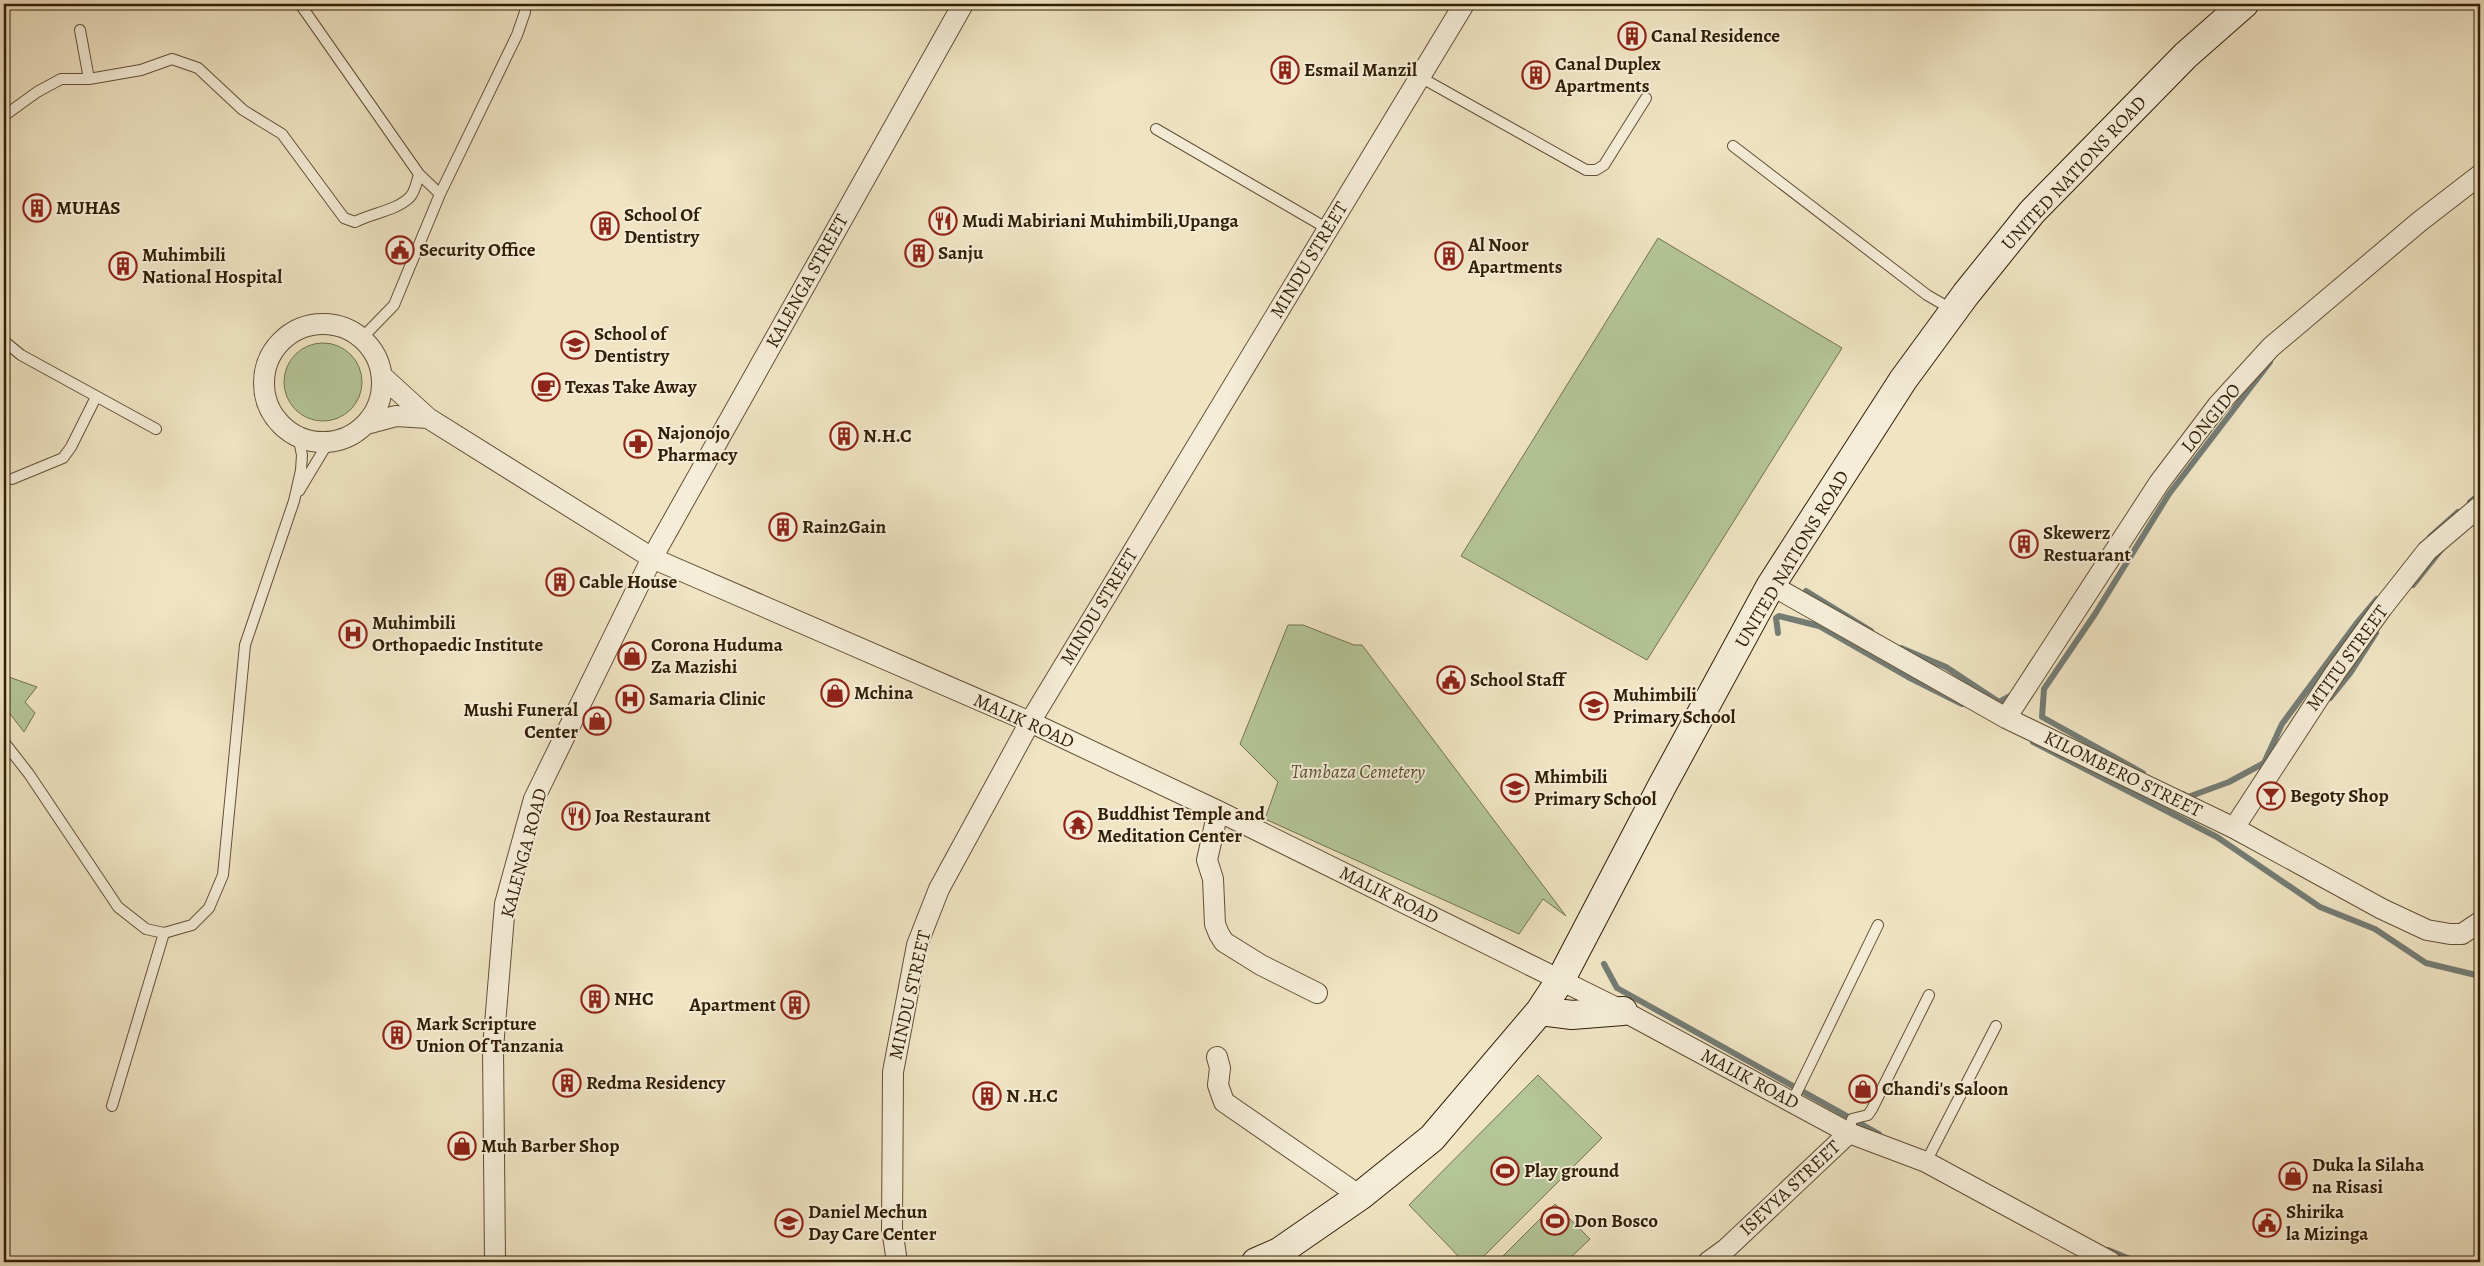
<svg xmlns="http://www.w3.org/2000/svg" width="2484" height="1266" viewBox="0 0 2484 1266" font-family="Alegreya,serif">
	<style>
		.green { fill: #b4c598; stroke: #72724f }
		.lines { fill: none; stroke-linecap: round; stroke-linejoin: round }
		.stream { stroke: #747c75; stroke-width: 6 }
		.lane-casing { stroke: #615035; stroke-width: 12 }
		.street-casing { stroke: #615035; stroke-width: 22 }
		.secondary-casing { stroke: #311e06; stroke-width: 30 }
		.lane { stroke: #f5edd8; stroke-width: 10 }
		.street { stroke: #f5edd8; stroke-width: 20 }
		.secondary { stroke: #f5edd8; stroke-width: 28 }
		.labels { text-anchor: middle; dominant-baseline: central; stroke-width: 4; stroke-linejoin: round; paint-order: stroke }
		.poi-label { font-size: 19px; font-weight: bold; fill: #311e06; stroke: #f5edd8; text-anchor: start }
		.street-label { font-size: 19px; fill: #311e06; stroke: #f5edd8 }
		.park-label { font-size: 19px; font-style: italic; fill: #585032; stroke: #f5edd8 }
	</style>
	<rect width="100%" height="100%" fill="#f0e4c3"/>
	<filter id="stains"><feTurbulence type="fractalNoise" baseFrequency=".004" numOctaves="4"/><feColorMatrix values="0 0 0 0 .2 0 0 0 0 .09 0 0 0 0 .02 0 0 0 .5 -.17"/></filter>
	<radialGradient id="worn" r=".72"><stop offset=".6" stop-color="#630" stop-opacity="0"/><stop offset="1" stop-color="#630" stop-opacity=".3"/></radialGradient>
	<!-- green -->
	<path class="green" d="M1658,238l184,110 -195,312 -186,-104z
		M284 382a39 39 0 1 1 78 0a39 39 0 1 1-78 0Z
		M1288,625h15l51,20h8l204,271 -23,-17 -24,35 -254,-115 13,-37 -38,-38z
		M9,677l28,10 -12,15 10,11 -11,19 -20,-26v-26z
		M1538,1075l64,63 -124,124h-14l-55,-57z
		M1555,1204l35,35 -24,23h-69z"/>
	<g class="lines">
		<!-- stream -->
		<path class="stream" d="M2470,502l10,-8
			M2430,537l28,-25
			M2413,585l28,-35
			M1806,591l65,40
			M1778,633l-2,-15 3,-2 40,10 89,51 54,27
			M1901,648l45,19 53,35 15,-8
			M2330,698l21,-26 25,-39
			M2033,742l184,95 103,70 55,22 51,34 54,13
			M2143,773l-101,-56 2,-28 51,-75 74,-120 101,-132
			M2183,794l5,3 41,-15 35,-19 18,-39 74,-100 21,-25
			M1604,964l13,24 262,146
			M2108,1250l29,12"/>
		<!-- lane casing -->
		<g class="lane-casing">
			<path id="lane" d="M300,4l119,170 21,20
				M80,30l9,49
				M1420,77l166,93h10l8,-5 42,-67
				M4,116l33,-24 24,-13h28l52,-9 31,-11 26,9 45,42 39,24 62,84 11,4c17,-9 41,-11 55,-25 5,-5 7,-16 9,-23
				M1156,129l172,100
				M1733,146l194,149 26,15
				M362,338l32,-33 46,-111 77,-159 8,-23v-8
				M4,341l17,14 135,74
				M12,479l51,-21 8,-11 25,-50
				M299,491l30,-50
				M4,742l25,32 89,133 28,22 18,4 28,-8 17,-17 14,-33 22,-230 49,-144 7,-31 1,-15 -3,-15 -18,-17
				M1792,1102l86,-177
				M112,1106l52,-173
				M1849,1133l3,-14 16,-4 4,-6 57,-114
				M1926,1162l70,-136"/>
		</g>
		<!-- street casing -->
		<g class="street-casing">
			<path id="street" d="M264 383a59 59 0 1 1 118 0a59 59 0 1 1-118 0Z
				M382,376l46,42 224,140 378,164 188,89 405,200 226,122 77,29 185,100
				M366,424l30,-8 32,2
				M1771,585l235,133 228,110 148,81 45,21 23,4h12l18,-12
				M2006,718l153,-235 59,-78 53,-58 148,-125 61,-47
				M1218,811l-11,49 6,19 2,45 4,10 5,8 37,23 56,28
				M2234,828l101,-155 47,-65 45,-57 53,-45
				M1217,1057l3,11 -2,17 6,17 136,94
				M495,1262l-2,-214 12,-144 29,-105 118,-241 311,-554
				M897,1262l-5,-33 1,-157 24,-127 22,-56 91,-167 434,-718
				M1708,1262l18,-13 123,-116"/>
		</g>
		<!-- secondary casing -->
		<g class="secondary-casing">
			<path id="secondary" d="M1540,1011l32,4 51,-4
				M1256,1262l23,-10 81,-56 72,-58 108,-127 21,-32 101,-193 109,-201 132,-205 63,-86 66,-82 154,-157 58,-51"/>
		</g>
		<!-- lane -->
		<use href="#lane" class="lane"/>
		<!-- street -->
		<use href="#street" class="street"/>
		<!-- secondary -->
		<use href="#secondary" class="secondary"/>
	</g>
	<!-- icons -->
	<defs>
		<g id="building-ring" transform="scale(1.4375)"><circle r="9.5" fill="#f5edd8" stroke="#8f2418" stroke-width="1.5"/><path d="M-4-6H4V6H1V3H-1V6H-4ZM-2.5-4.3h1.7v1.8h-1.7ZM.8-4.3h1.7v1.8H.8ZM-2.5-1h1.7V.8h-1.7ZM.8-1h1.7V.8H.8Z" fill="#8f2418"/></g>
		<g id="restaurant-ring" transform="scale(1.4375)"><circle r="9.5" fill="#f5edd8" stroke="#8f2418" stroke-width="1.5"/><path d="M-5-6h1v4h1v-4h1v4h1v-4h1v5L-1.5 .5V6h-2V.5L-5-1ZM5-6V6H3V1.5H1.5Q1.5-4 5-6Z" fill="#8f2418"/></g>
		<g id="civic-ring" transform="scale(1.4375)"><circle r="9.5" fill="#f5edd8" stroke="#8f2418" stroke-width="1.5"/><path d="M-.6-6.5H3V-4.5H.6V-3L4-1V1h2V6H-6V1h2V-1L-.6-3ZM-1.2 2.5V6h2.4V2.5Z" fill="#8f2418"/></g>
		<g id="university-ring" transform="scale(1.4375)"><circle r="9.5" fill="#f5edd8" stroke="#8f2418" stroke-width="1.5"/><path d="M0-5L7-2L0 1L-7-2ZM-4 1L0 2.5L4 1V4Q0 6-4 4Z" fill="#8f2418"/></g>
		<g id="cafe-ring" transform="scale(1.4375)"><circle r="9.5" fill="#f5edd8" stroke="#8f2418" stroke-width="1.5"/><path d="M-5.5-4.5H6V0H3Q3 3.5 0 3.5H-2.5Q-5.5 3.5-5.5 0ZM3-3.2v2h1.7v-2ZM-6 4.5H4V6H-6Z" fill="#8f2418"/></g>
		<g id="pharmacy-ring" transform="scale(1.4375)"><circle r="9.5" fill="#f5edd8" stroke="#8f2418" stroke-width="1.5"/><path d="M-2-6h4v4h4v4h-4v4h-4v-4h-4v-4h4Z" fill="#8f2418"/></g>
		<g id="hospital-ring" transform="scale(1.4375)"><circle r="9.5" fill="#f5edd8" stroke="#8f2418" stroke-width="1.5"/><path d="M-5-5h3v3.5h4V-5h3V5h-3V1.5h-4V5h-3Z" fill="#8f2418"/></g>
		<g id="shop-ring" transform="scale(1.4375)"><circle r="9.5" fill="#f5edd8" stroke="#8f2418" stroke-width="1.5"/><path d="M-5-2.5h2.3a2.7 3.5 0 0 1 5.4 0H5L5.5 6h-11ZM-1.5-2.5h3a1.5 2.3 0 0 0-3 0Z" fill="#8f2418"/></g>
		<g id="school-ring" transform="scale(1.4375)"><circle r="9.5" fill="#f5edd8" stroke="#8f2418" stroke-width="1.5"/><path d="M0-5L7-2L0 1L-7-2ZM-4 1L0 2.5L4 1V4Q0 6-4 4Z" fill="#8f2418"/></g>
		<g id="bar-ring" transform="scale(1.4375)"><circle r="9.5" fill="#f5edd8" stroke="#8f2418" stroke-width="1.5"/><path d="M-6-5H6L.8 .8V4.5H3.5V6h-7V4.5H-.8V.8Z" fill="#8f2418"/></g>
		<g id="temple-ring" transform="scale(1.4375)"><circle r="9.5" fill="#f5edd8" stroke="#8f2418" stroke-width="1.5"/><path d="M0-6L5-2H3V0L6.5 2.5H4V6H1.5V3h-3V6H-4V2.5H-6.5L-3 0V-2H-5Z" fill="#8f2418"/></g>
		<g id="stadium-ring" transform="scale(1.4375)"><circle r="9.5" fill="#f5edd8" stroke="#8f2418" stroke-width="1.5"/><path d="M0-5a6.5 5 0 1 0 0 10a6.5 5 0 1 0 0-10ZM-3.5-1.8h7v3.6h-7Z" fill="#8f2418"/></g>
	</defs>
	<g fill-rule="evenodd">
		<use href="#building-ring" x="1632" y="36"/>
		<use href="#building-ring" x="1285" y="70"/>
		<use href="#building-ring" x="1536" y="75"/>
		<use href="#building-ring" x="37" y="208"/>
		<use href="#restaurant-ring" x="943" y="221"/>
		<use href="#building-ring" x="605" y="226"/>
		<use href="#civic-ring" x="400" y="250"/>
		<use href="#building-ring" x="919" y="253"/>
		<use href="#building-ring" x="1449" y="256"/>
		<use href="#building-ring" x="123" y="266"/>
		<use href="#university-ring" x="575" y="345"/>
		<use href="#cafe-ring" x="546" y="387"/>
		<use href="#building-ring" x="844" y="436"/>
		<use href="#pharmacy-ring" x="638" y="444"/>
		<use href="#building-ring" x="783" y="527"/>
		<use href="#building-ring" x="2024" y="544"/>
		<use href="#building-ring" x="560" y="582"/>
		<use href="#hospital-ring" x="353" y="634"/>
		<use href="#shop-ring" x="632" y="656"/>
		<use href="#civic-ring" x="1451" y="680"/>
		<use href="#shop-ring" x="835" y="693"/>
		<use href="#hospital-ring" x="630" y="699"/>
		<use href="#school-ring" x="1594" y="706"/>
		<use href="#shop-ring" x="597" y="721"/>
		<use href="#school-ring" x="1515" y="788"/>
		<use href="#bar-ring" x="2271" y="796"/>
		<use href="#restaurant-ring" x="576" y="816"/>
		<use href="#temple-ring" x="1078" y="825"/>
		<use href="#building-ring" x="595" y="999"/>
		<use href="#building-ring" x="795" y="1005"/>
		<use href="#building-ring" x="397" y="1035"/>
		<use href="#building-ring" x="567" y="1083"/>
		<use href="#shop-ring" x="1863" y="1089"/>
		<use href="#building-ring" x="987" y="1096"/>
		<use href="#shop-ring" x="462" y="1146"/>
		<use href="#stadium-ring" x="1505" y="1171"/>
		<use href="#shop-ring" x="2293" y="1176"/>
		<use href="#stadium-ring" x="1555" y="1221"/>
		<use href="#school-ring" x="789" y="1223"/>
		<use href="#civic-ring" x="2267" y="1223"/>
	</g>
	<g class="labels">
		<!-- poi labels -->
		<g class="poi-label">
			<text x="1651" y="36">Canal Residence</text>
			<text x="1555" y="64">Canal Duplex<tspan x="1555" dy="22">Apartments</tspan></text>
			<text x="1304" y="70">Esmail Manzil</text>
			<text x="56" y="208">MUHAS</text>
			<text x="624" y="215">School Of<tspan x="624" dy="22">Dentistry</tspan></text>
			<text x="962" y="221">Mudi Mabiriani Muhimbili,Upanga</text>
			<text x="1468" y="245">Al Noor<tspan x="1468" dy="22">Apartments</tspan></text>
			<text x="419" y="250">Security Office</text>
			<text x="938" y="253">Sanju</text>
			<text x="142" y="255">Muhimbili<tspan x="142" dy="22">National Hospital</tspan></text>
			<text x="594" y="334">School of<tspan x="594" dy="22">Dentistry</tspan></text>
			<text x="565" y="387">Texas Take Away</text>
			<text x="657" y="433">Najonojo<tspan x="657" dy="22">Pharmacy</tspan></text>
			<text x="863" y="436">N.H.C</text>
			<text x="802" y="527">Rain2Gain</text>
			<text x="2043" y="533">Skewerz<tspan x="2043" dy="22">Restuarant</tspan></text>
			<text x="579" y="582">Cable House</text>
			<text x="372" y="623">Muhimbili<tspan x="372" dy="22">Orthopaedic Institute</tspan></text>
			<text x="651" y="645">Corona Huduma<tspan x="651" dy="22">Za Mazishi</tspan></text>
			<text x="1470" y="680">School Staff</text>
			<text x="854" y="693">Mchina</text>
			<text x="1613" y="695">Muhimbili<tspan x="1613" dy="22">Primary School</tspan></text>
			<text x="649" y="699">Samaria Clinic</text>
			<text x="578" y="710" text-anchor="end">Mushi Funeral<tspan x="578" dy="22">Center</tspan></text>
			<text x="1534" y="777">Mhimbili<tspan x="1534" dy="22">Primary School</tspan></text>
			<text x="2290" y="796">Begoty Shop</text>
			<text x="1097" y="814">Buddhist Temple and<tspan x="1097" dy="22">Meditation Center</tspan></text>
			<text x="595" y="816">Joa Restaurant</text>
			<text x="614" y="999">NHC</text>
			<text x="776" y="1005" text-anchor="end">Apartment</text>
			<text x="416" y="1024">Mark Scripture<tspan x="416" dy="22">Union Of Tanzania</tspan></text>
			<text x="586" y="1083">Redma Residency</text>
			<text x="1882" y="1089">Chandi's Saloon</text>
			<text x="1006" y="1096">N .H.C</text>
			<text x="481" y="1146">Muh Barber Shop</text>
			<text x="2312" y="1165">Duka la Silaha<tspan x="2312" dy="22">na Risasi</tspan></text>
			<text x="1524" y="1171">Play ground</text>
			<text x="808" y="1212">Daniel Mechun<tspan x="808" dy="22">Day Care Center</tspan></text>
			<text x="2286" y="1212">Shirika<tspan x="2286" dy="22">la Mizinga</tspan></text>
			<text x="1574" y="1221">Don Bosco</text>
		</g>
		<!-- street labels -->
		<g class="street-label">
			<text transform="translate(2074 173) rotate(-47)">UNITED NATIONS ROAD</text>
			<text transform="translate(1309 260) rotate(-59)">MINDU STREET</text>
			<text transform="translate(807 281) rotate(-61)">KALENGA STREET</text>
			<text transform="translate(2211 418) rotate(-51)">LONGIDO</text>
			<text transform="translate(1792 559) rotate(-59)">UNITED NATIONS ROAD</text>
			<text transform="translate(1099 607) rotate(-59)">MINDU STREET</text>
			<text transform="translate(2347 658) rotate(-54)">MTITU STREET</text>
			<text transform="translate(1024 721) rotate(24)">MALIK ROAD</text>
			<text transform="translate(2123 774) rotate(26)">KILOMBERO STREET</text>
			<text transform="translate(524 853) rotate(-75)">KALENGA ROAD</text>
			<text transform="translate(1389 895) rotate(26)">MALIK ROAD</text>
			<text transform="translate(910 995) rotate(-77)">MINDU STREET</text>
			<text transform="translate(1750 1079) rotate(28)">MALIK ROAD</text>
			<text transform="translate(1790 1188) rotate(-43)">ISEVYA STREET</text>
		</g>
		<!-- park labels -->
		<g class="park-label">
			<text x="1358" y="772">Tambaza Cemetery</text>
		</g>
	</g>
	<!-- margin -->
	<rect width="2484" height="1266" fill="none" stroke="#f0e4c3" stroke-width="20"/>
	<rect x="5" y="5" width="2474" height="1256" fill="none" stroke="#311e06" stroke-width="2.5"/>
	<rect x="10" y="10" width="2464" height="1246" fill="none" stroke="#311e06"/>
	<rect width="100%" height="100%" filter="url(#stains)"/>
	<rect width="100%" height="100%" fill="url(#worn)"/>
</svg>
